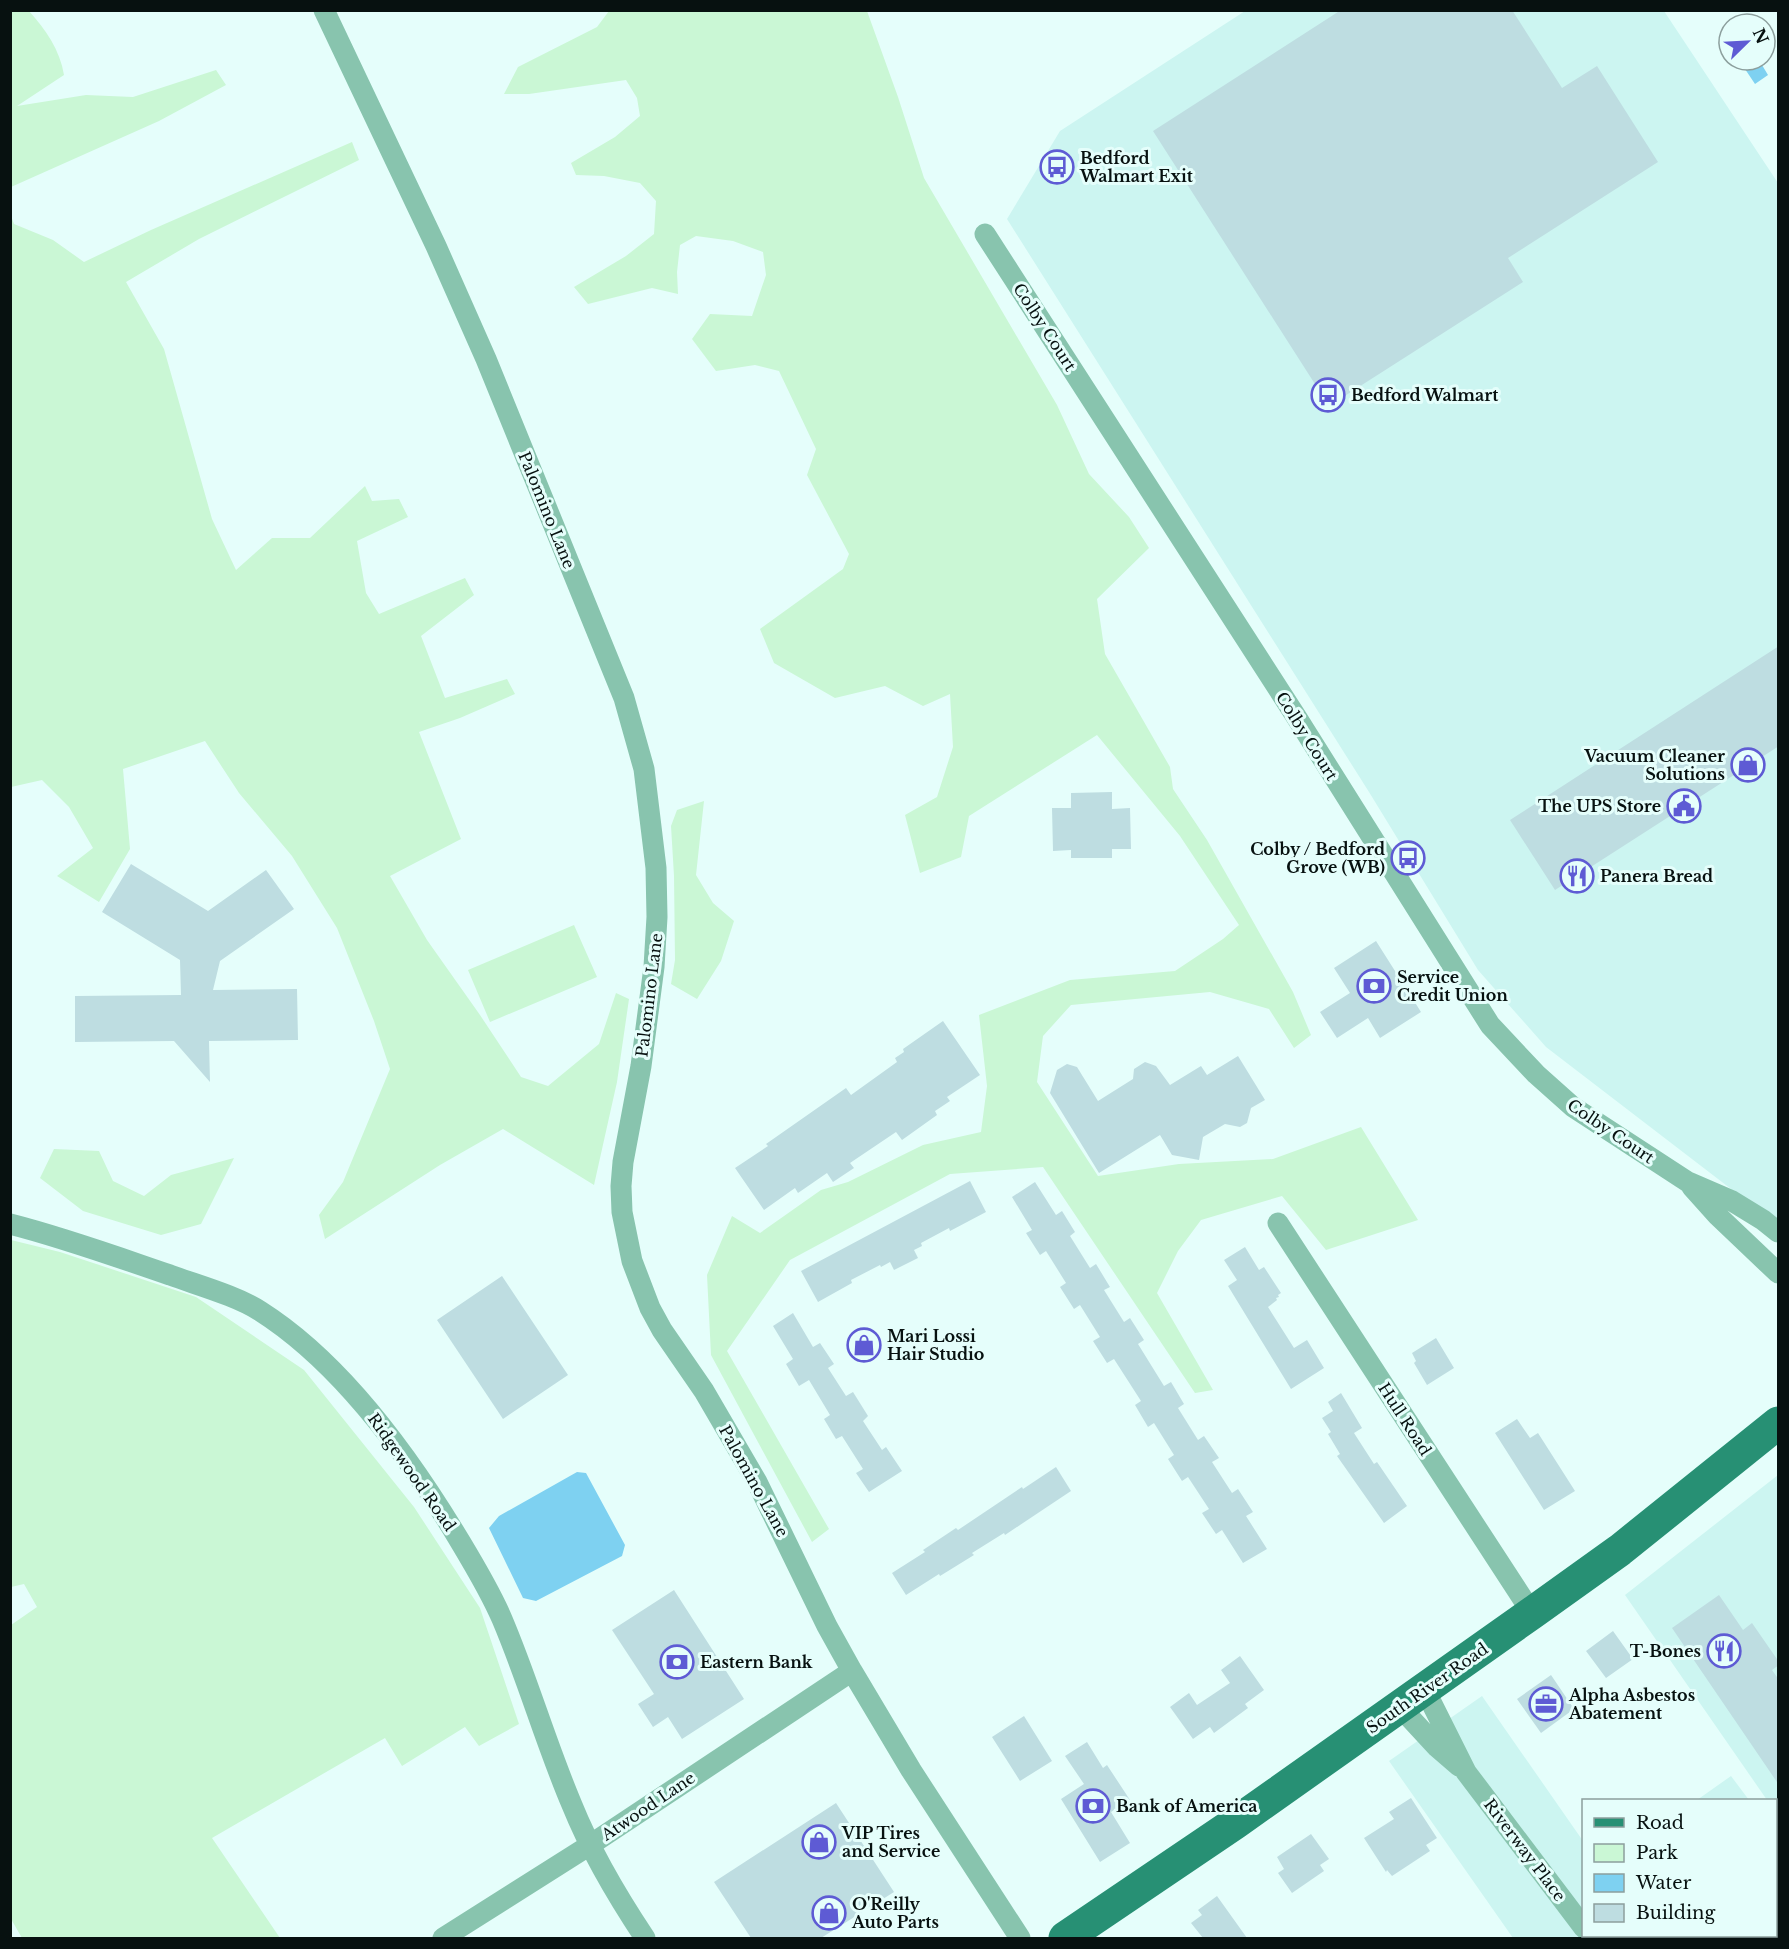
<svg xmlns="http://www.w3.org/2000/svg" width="1789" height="1949" viewBox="0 0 1789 1949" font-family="'Libre Baskerville',serif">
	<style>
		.built { fill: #ccf5f1 }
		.green { fill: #caf7d5 }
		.water { fill: #7ed1f1 }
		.building { fill: #bedde1 }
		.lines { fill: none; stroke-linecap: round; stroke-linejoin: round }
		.minor { stroke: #88c4ae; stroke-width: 21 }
		.primary { stroke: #279074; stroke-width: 33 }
		.labels { text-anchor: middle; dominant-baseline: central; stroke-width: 6; stroke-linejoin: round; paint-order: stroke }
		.poi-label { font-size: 16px; font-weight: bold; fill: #071110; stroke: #e5fefb; text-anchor: start }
		.street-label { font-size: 16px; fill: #071110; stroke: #e5fefb }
	</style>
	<rect width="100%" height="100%" fill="#e5fefb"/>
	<!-- built -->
	<path class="built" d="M1245,11h419l114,172v1042l-232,-178 -68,-77 -109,-178 -362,-573 53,-88z
		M1778,1475v342l-2,-4v-13h-9l-142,-205z
		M1482,1696l101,145 1,95h192v-97l2,4v95h-265l-124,-177z
		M1731,1776l18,24h-52z"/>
	<!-- green -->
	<path class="green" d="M10,11h19c17,19 31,39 35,64l-47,31 69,-11 47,2 83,-27 10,15 -67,36 -148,66z
		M609,11h258l31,86 26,81 133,227 32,69 40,43 20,31 -52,51 8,55 65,113 3,22 34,51 86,152 18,43 -17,13 -25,-39 -59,-17 -139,13 -28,31 -6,46 61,94 81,-12 94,-5 88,-32 57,93 -92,30 -44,-54 -81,24 -23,31 -21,42 56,97 -18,3 -152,-226 -93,7 -160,86 -63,91 102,178 -17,13 -101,-187 -4,-80 25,-59 28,17 61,-43 27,-8 75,-37 58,-13 6,-46 -8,-71 91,-35 105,-9 48,-32 16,-14 -59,-89 -83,-101 -128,81 -8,41 -41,16 -15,-58 32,-18 16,-50 -3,-53 -27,12 -38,-20 -50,12 -61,-35 -14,-34 83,-60 6,-15 -42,-79 9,-26 -37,-78 -24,-6 -39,6 -24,-32 18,-25 42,2 14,-41 -3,-23 -30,-11 -37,-5 -16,9 -3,27 1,22 -26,-6 -64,16 -14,-17 52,-31 28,-22 2,-33 -16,-18 -36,-7 -28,-1 -5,-12 44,-26 25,-21 -3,-18 -11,-18 -97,14h-25l14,-27 79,-40z
		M352,142l7,18 -160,79 -73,43 38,67 48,170 24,51 36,-32h38l55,-52 7,15 27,-2 9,18 -51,24 9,52 13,21 86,-36 9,17 -53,41 24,62 62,-19 8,15 -55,24 -41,14 42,107 -71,37 37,64 53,75 41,62 27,9 51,-42 17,-51 13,6 -12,83 -23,103 -91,-56 -63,36 -115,74 -6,-24 24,-33 47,-113 -16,-48 -37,-93 -45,-72 -53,-63 -34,-52 -82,28 7,80 -31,53 -42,-26 36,-28 -24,-41 -27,-27 -31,7 -1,-574 4,11 39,16 31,22 67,-32z
		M704,801l-8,74 17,28 21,18 -13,40 -24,38 -26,-15 4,-24 -1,-84 -3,-50 6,-16z
		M574,925l23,52 -107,45 -22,-52z
		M54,1149l45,2 14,30 31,15 27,-21 63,-17 -33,66 -40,11 -78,-24 -43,-33z
		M11,1240l49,12 136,45 108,73 110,137 66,101 39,116 -40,22 -14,-19 -63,39 -17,-28 -173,100 68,100h-258l-11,-19v-294l26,-18 -13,-23 -13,3z"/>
	<!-- water -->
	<path class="water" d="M1739,60h20l9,15 -13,9z
		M577,1472l9,1 39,72 -3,11 -86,45 -13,-3 -34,-70 10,-12z"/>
	<!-- building -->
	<path class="building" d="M1341,10h171l50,78 35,-22 61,96 -150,96 15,24 -194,124 -176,-275z
		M1779,646v100l-224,144 -45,-70z
		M1112,792v17l18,-1 1,41h-19v9h-41v-8l-18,1 -1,-43h19v-15z
		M131,864l77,47 58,-41 28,39 -74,52 -7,29 84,-1 1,51 -89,1 1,41 -36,-41 -99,1v-46l106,-1 -1,-35 -78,-48z
		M1376,941l45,71 -41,26 -12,-20 -31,20 -17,-26 30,-19 -16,-25z
		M943,1021l37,54 -33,22 3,4 -15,10 2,4 -35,25 -6,-8 -46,31 4,5 -21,14 -6,-9 -29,20 -3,-5 -31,22 -29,-42 33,-22 -2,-2 80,-56 5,7 46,-33 -2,-4 9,-6 -1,-3z
		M1238,1056l27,44 -14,8 -4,15 -7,4 -15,-3 -22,13 -4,23 -27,-5 -12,-20 -61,38 -49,-80 7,-23 10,-6 10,3 21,34 35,-22 1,-10 11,-7 11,4 14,19 31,-19 6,9z
		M970,1181l16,31 -36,19 -1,-3 -28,15 1,3 -8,4 4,8 -24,12 -4,-8 -9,5 -1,-2 -29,15 1,3 -34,19 -17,-31z
		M1035,1182l21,33 6,-4 13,21 -5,4 20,32 6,-4 14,23 -6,3 20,32 6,-4 14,22 -6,4 26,42 7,-4 13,22 -6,4 20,32 6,-4 15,22 -7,4 20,31 6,-4 15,23 -7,4 21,33 -24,14 -21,-33 -6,4 -14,-21 7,-4 -21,-32 -6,4 -14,-22 6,-4 -20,-32 -6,4 -13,-22 6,-4 -27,-42 -7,4 -14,-22 7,-4 -20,-32 -6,4 -14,-22 6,-4 -20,-32 -6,4 -14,-22 6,-3 -20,-33z
		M1245,1247l14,23 5,-3 17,26 -3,2 1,2 -3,1 1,2 -9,7 26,41 13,-8 17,28 -33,21 -63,-103 9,-6 -13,-20z
		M502,1276l66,99 -65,44 -66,-99z
		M793,1313l20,34 7,-4 14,21 -6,4 18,28 7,-4 15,24 -5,5 19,29 4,-3 16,24 -33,21 -13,-19 7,-4 -21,-33 -6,3 -12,-20 6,-4 -21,-35 -10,6 -13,-22 7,-5 -20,-33z
		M1436,1338l18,30 -27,17 -13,-22 2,-2 -4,-8z
		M1341,1393l21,35 -8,5 20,31 3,-2 30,44 -23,17 -47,-67 3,-2 -12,-20 3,-2 -9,-14 11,-7 -5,-9z
		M1517,1419l13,19 8,-5 37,58 -31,19 -49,-77z
		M1056,1467l15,24 -66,44 -1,-2 -32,20 2,2 -34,21 -1,-2 -33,21 -14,-22 33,-21 -2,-2 33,-22 2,2 64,-43 1,2z
		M674,1590l70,109 -62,40 -14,-22 -15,10 -15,-23 16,-10 -42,-64z
		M1719,1595l24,35 9,-7 27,39v3l-7,5 7,10v105l-107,-157z
		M1613,1631l20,28 -27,19 -20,-27z
		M1240,1656l24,34 -19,14 3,4 -34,25 -4,-6 -17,12 -23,-32 19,-14 8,12 33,-22 -9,-13z
		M1551,1675l23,34 -33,24 -24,-34z
		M1024,1716l28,45 -32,20 -28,-44z
		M1087,1742l16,26 4,-3 23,35 -19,12 19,31 -30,19 -39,-63 23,-15 -19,-28z
		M1411,1798l26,40 -11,7 4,6 -38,25 -5,-6 -1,2 -22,-34 30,-19 -5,-7z
		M836,1803l58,89 -73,46h-70l-37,-56z
		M1311,1834l18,25 -9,6 4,6 -32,22 -14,-20 6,-4 -7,-12z
		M1217,1896l30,42h-44l-12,-15 11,-8 -4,-5z"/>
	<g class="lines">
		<!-- minor -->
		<path class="minor" d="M324,10l112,236 50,113 138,339 20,71 12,99 1,49 -3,50 -13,99 -18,96 -2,24 1,26 10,49 18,47 12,22 42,61 53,91 70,144 25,45 59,99 109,168
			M985,234l312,484 193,307 46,49 37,33 115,75 44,19 31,19 15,12
			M1692,1187l26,29 60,57
			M1278,1223l254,390
			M10,1224c55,14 107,33 160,51 27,10 67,21 90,36 82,52 152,150 201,232 15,25 30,50 41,76 26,61 44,125 70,186 19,47 45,91 73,133
			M1425,1690l41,82 118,156
			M1400,1707l37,40 22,19
			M443,1938l147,-93 262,-174"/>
		<!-- primary -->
		<path class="primary" d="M1065,1938l170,-115 297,-210 88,-63 158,-127"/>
	</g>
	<!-- icons -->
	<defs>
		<g id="bus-ring" transform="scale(1.725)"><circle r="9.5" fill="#e5fefb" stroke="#5e5bd4" stroke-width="1.5"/><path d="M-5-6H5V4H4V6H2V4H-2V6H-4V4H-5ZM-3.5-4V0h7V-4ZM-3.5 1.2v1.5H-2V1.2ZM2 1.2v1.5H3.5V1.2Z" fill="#5e5bd4"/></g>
		<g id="shop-ring" transform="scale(1.725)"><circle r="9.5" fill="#e5fefb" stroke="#5e5bd4" stroke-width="1.5"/><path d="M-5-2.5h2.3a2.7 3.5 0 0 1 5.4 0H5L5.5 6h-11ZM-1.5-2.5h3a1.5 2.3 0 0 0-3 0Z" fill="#5e5bd4"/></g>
		<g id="civic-ring" transform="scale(1.725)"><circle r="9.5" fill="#e5fefb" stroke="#5e5bd4" stroke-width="1.5"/><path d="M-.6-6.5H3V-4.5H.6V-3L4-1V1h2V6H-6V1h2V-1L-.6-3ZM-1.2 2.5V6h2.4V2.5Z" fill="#5e5bd4"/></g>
		<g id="restaurant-ring" transform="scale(1.725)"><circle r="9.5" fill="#e5fefb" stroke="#5e5bd4" stroke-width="1.5"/><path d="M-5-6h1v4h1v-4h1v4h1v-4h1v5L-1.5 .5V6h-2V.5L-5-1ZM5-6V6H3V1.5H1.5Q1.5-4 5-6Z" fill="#5e5bd4"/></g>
		<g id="bank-ring" transform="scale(1.725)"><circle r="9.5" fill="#e5fefb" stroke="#5e5bd4" stroke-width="1.5"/><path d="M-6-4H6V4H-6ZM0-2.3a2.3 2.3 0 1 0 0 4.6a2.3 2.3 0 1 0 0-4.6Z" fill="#5e5bd4"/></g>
		<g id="office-ring" transform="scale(1.725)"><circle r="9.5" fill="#e5fefb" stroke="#5e5bd4" stroke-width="1.5"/><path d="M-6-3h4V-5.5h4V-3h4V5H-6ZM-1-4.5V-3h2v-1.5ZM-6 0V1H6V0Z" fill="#5e5bd4"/></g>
	</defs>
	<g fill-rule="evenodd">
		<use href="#bus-ring" x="1057" y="167"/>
		<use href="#bus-ring" x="1328" y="395"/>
		<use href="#shop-ring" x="1748" y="765"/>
		<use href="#civic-ring" x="1684" y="806"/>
		<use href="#bus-ring" x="1408" y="858"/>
		<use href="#restaurant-ring" x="1577" y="876"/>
		<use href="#bank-ring" x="1374" y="986"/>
		<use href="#shop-ring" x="864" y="1345"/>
		<use href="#restaurant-ring" x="1724" y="1651"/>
		<use href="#bank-ring" x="677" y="1662"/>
		<use href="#office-ring" x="1546" y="1704"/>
		<use href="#bank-ring" x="1093" y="1806"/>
		<use href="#shop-ring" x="819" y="1842"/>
		<use href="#shop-ring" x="829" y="1913"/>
	</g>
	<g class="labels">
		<!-- poi labels -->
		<g class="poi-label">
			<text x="1080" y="158">Bedford<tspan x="1080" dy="18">Walmart Exit</tspan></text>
			<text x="1351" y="395">Bedford Walmart</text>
			<text x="1725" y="756" text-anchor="end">Vacuum Cleaner<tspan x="1725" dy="18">Solutions</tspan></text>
			<text x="1661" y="806" text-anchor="end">The UPS Store</text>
			<text x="1385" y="849" text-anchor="end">Colby / Bedford<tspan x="1385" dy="18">Grove (WB)</tspan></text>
			<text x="1600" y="876">Panera Bread</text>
			<text x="1397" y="977">Service<tspan x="1397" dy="18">Credit Union</tspan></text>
			<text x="887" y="1336">Mari Lossi<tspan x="887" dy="18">Hair Studio</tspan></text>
			<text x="1701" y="1651" text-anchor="end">T-Bones</text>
			<text x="700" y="1662">Eastern Bank</text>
			<text x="1569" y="1695">Alpha Asbestos<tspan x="1569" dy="18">Abatement</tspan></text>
			<text x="1116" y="1806">Bank of America</text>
			<text x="842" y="1833">VIP Tires<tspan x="842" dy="18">and Service</tspan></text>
			<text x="852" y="1904">O'Reilly<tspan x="852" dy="18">Auto Parts</tspan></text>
		</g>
		<!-- street labels -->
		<g class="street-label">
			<text transform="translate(1045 327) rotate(57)">Colby Court</text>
			<text transform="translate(547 510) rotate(68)">Palomino Lane</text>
			<text transform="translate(1307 736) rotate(58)">Colby Court</text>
			<text transform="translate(649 995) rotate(-83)">Palomino Lane</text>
			<text transform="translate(1611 1131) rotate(34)">Colby Court</text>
			<text transform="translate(1405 1419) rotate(57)">Hull Road</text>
			<text transform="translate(412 1472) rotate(55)">Ridgewood Road</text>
			<text transform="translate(754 1481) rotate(61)">Palomino Lane</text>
			<text transform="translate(1427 1688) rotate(-35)">South River Road</text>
			<text transform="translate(648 1806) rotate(-34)">Atwood Lane</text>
			<text transform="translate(1525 1850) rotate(53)">Riverway Place</text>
		</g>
	</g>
	<!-- border -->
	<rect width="1789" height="1949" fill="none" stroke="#071110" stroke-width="24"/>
	<!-- legend -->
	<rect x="1582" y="1799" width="195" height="138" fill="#e5fefb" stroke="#8c9f9d" stroke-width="1.5"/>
	<rect x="1594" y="1818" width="30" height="9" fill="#279074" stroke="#8c9f9d" stroke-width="1.5"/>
	<text x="1636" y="1829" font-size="18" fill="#071110">Road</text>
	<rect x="1594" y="1844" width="30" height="18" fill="#caf7d5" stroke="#8c9f9d" stroke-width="1.5"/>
	<text x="1636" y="1859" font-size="18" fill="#071110">Park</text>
	<rect x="1594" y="1874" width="30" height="18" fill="#7ed1f1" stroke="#8c9f9d" stroke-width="1.5"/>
	<text x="1636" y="1889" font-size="18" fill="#071110">Water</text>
	<rect x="1594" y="1904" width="30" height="18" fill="#bedde1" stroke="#8c9f9d" stroke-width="1.5"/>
	<text x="1636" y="1919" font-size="18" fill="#071110">Building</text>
	<!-- north arrow -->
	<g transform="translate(1747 42) rotate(66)"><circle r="28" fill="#e5fefb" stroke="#8c9f9d" stroke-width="1.5"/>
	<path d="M0-4.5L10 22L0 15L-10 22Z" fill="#5e5bd4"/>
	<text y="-9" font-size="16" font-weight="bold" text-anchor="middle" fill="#071110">N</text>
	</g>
</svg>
